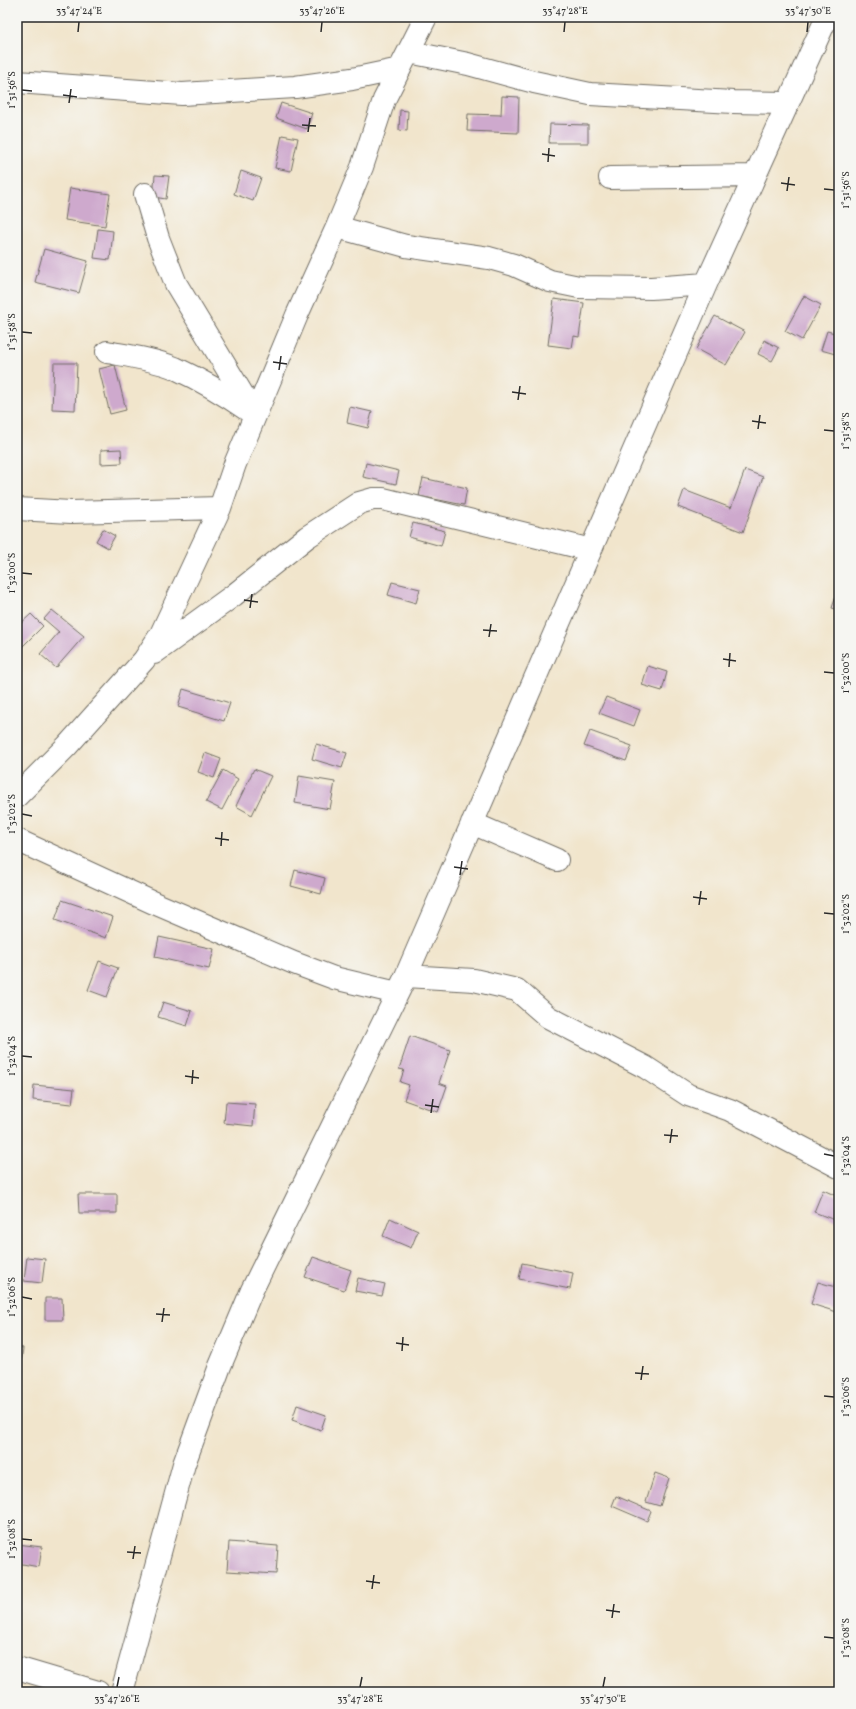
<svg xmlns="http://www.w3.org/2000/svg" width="856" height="1709" viewBox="0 0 856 1709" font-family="Vollkorn,serif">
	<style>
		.building { fill: #cea9cd }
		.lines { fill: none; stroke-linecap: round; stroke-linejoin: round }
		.minor-casing { stroke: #706c63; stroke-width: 24 }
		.minor { stroke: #fff; stroke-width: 22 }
		.ticks { fill: none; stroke: #2b2b2b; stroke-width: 1.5 }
		.neatline { fill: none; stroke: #2b2b2b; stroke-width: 1.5 }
		.ticks-label { font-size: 10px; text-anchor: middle; fill: #2b2b2b }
	</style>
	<rect width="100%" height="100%" fill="#f6f6f2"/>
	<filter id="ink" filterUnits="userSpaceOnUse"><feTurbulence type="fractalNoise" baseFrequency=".025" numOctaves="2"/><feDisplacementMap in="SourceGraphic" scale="8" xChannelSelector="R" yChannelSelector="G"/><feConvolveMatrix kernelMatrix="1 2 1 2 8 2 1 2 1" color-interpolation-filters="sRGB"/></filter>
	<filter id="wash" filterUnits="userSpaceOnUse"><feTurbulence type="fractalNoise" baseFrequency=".012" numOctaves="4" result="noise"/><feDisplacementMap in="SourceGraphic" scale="16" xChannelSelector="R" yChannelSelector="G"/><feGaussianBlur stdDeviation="0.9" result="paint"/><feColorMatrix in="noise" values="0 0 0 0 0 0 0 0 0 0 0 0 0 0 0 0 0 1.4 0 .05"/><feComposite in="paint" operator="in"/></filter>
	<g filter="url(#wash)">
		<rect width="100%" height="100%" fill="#f1e5cc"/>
		<g id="blocks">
			<!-- building -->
			<path class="building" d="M502,96l17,1 -1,36 -51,-2 1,-17 33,1z
				M281,103l31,10 -5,16 -31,-11z
				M400,110l8,1 -1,20 -8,-1z
				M550,124l38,1v18h-39z
				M282,135l16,3 -7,33 -16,-3z
				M241,171l20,7 -8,23 -19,-7z
				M155,175l14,1 -3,23 -13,-2z
				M70,188l40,6 -5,32 -40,-6z
				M98,229l15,2 -3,29 -16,-2z
				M44,249l44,12 -9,32 -44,-11z
				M804,296l17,9 -19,35 -17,-9z
				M554,299l30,4 -5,34 -5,-1 -2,12 -24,-3z
				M715,316l30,16 -19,33 -30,-16z
				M827,331l12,3v21l-18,-5z
				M764,340l15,8 -7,13 -14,-7z
				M54,363h23l-2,47 -23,-1z
				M115,365l11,45 -16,4 -11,-45z
				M350,407l22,5 -4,16 -21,-5z
				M121,449l1,14 -21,1v-14z
				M366,463l33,8 -3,13 -33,-7z
				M745,470l18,7 -20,55 -65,-25 6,-17 47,18z
				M423,478l44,10 -3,17 -45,-9z
				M413,523l32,8 -4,15 -32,-9z
				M103,529l12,7 -7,12 -12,-7z
				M392,582l28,7 -4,14 -28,-8z
				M839,587v23l-7,-2z
				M52,610l32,26 -28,32 -16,-14 19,-22 -15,-13z
				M31,614l12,12 -23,23 -3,-3v-19z
				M648,666l19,6 -5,19 -20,-6z
				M183,689l47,14 -6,18 -46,-14z
				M606,697l34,13 -6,16 -35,-13z
				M590,731l42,15 -6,15 -42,-15z
				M316,744l31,9 -5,15 -30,-9z
				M205,753l16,6 -7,19 -16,-6z
				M254,769l17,7 -19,39 -16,-9z
				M223,770l15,9 -16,31 -16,-8z
				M299,776l36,6 -5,27 -35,-6z
				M295,870l30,8 -4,16 -30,-8z
				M62,900l51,17 -7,21 -51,-18z
				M159,937l55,12 -5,20 -54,-12z
				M99,961l19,7 -11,29 -19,-7z
				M163,1002l29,9 -5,15 -29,-9z
				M410,1036l40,14 -11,33 8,3 -9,26 -34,-12 5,-15 -9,-3 4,-12 -5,-1z
				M34,1085l40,4 -2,15 -39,-4z
				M226,1102l29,2 -2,22 -29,-3z
				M823,1190l16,7v19l-2,5 -23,-9z
				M78,1194h39v19h-38z
				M390,1218l28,13 -7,17 -28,-12z
				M27,1257l18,2 -3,24 -18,-2z
				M313,1257l38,13 -7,20 -39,-13z
				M522,1263l51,10 -3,16 -51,-10z
				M358,1278l27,6 -3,12 -27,-5z
				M818,1282l21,6 -2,24 -26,-8z
				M45,1298h17l1,22h-18z
				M17,1347l6,1 -2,15 -4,-1z
				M297,1405l29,10 -5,15 -29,-10z
				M655,1473l14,5 -9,28 -14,-4z
				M616,1496l35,15 -4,10 -35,-15z
				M229,1542l49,4 -2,28 -49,-3z
				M17,1544l25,3 -3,20 -22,-4z"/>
		</g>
	</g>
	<g filter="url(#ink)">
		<use href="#blocks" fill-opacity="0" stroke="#706c63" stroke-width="1"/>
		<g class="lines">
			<!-- minor casing -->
			<g class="minor-casing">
				<path id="minor" d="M409,52l59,12 66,18 56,12 143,8 55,1
					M17,82l165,12 113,-7 57,-8 48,-10
					M610,178l145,-2
					M145,194l13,44 18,46 79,131
					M337,227l69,19 83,12 25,7 36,16 29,6 72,1 55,-4
					M107,352c22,4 46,7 68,16 26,12 51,27 74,43
					M17,509l54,3 149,-4
					M154,653l80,-58 73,-58 52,-34 14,-4h10l208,51
					M17,796l50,-50 77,-86 17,-26 59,-126 15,-44 62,-149 40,-88 25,-60 22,-67 42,-83
					M472,823l85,37
					M17,840l137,63 140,60 40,15 63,15
					M406,976l68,4 43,10 31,27 97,50 43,28 42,15 109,57
					M17,1668l81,24
					M122,1692l62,-228 36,-98 32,-76 154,-314 300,-692 121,-267"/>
			</g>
			<!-- minor -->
			<use href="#minor" class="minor"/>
		</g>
	</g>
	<!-- ticks -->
	<path class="ticks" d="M78,32l1,-10M321,32l1,-10M564,32l1,-10M807,32l1,-10M22,90l10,1M63,95l14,2M69,103l2,-14M302,125l14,1M308,132l2,-14M542,154l13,2M548,162l1,-14M781,183l14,2M824,189l10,1M787,191l2,-14M22,332l10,1M273,362l14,2M279,370l2,-14M512,392l14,2M518,400l2,-14M752,421l14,2M758,429l2,-14M824,430l10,1M22,573l10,1M244,600l14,2M250,608l2,-14M483,630l14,1M489,637l2,-13M723,659l13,2M729,667l1,-14M824,672l10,1M22,814l10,2M215,838l14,2M221,846l1,-14M454,867l14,2M460,875l2,-14M693,897l14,2M699,905l2,-14M824,913l10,1M22,1056l10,1M185,1076l14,2M192,1084l1,-14M425,1105l14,2M431,1113l2,-14M664,1135l14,1M670,1143l2,-14M824,1154l10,2M22,1297l10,2M156,1314l14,1M162,1322l2,-14M396,1343l13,2M402,1351l1,-14M635,1373l14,1M641,1380l2,-14M824,1396l10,1M22,1539l10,1M127,1552l14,1M133,1559l2,-13M366,1581l14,2M372,1589l2,-14M606,1610l14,2M612,1618l2,-14M824,1637l10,1M117,1687l2,-10M360,1687l2,-10M603,1687l2,-10"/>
	<!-- margin -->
	<rect width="856" height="1709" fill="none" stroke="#f6f6f2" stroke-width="44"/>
	<rect x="22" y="22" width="812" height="1665" class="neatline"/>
	<g class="ticks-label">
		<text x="79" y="14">33°47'24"E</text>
		<text x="322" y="14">33°47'26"E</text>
		<text x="565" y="14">33°47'28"E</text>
		<text x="808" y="14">33°47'30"E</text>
		<text transform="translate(11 90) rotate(-90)" y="4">1°31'56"S</text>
		<text transform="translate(845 190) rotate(-90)" y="4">1°31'56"S</text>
		<text transform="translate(11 332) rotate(-90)" y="4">1°31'58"S</text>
		<text transform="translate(845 431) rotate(-90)" y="4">1°31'58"S</text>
		<text transform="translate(11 573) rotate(-90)" y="4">1°32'00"S</text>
		<text transform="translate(845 673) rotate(-90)" y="4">1°32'00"S</text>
		<text transform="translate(11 814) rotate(-90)" y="4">1°32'02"S</text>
		<text transform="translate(845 914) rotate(-90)" y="4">1°32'02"S</text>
		<text transform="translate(11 1056) rotate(-90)" y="4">1°32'04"S</text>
		<text transform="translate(845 1156) rotate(-90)" y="4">1°32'04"S</text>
		<text transform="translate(11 1297) rotate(-90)" y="4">1°32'06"S</text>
		<text transform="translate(845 1397) rotate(-90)" y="4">1°32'06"S</text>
		<text transform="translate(11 1539) rotate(-90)" y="4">1°32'08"S</text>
		<text transform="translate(845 1638) rotate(-90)" y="4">1°32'08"S</text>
		<text x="117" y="1702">33°47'26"E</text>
		<text x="360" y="1702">33°47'28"E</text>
		<text x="603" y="1702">33°47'30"E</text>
	</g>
</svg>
